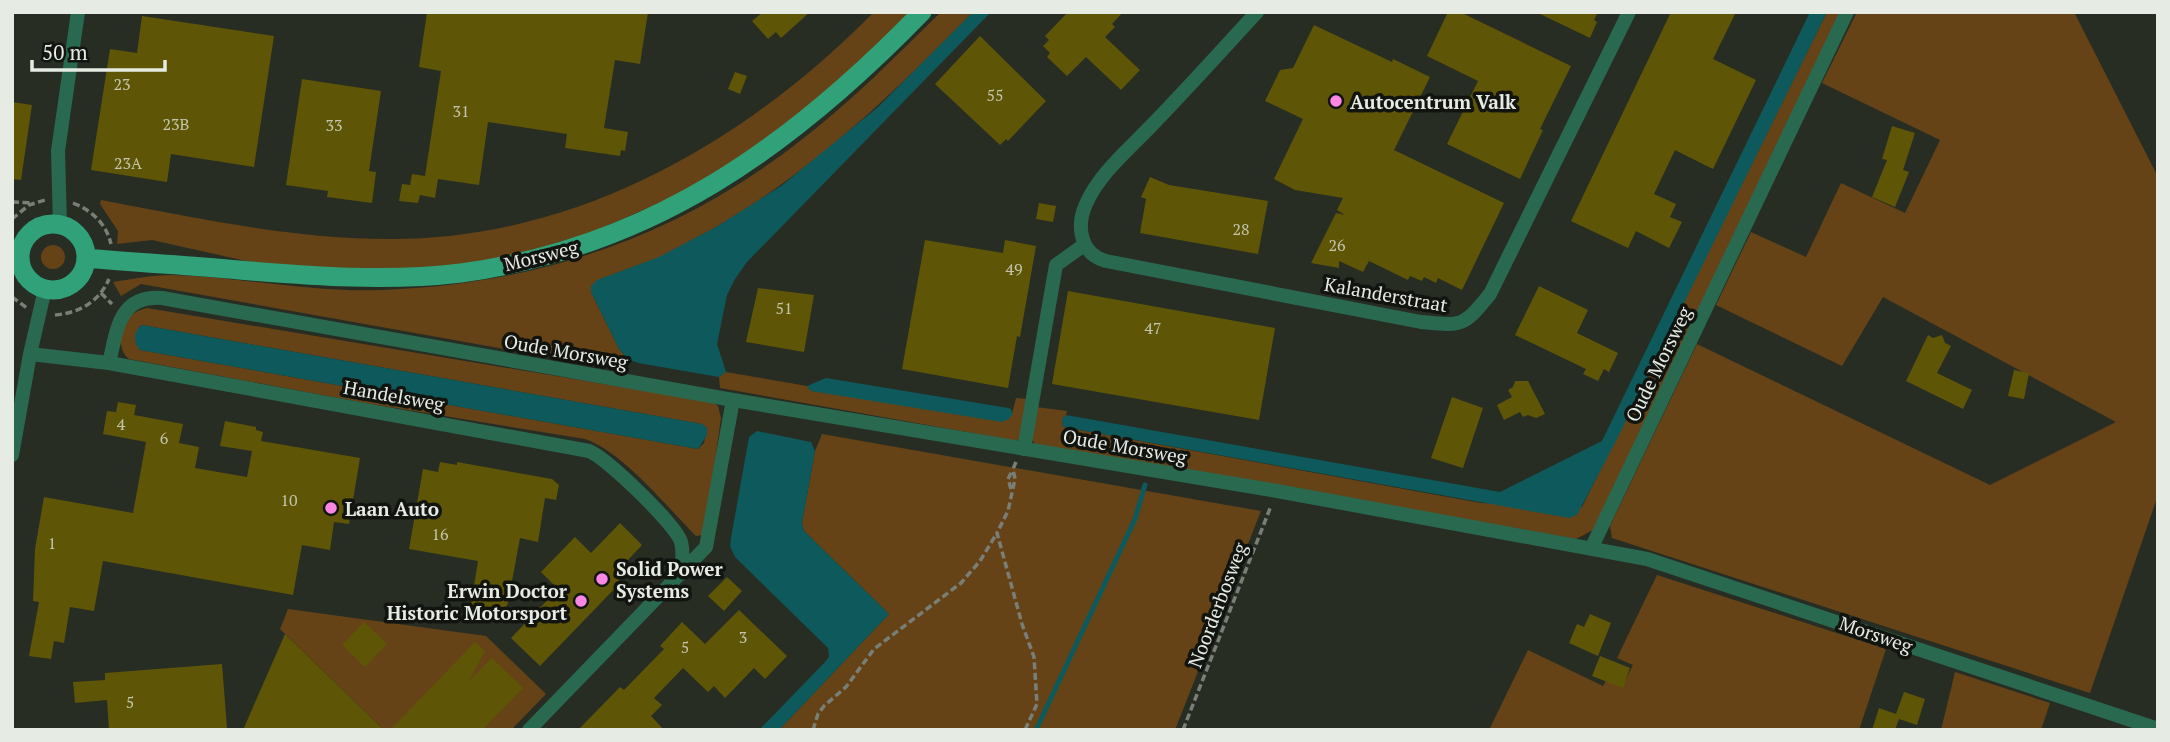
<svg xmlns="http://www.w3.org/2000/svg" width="2170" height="742" viewBox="0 0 2170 742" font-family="'PT Serif',serif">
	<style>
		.green { fill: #654316; fill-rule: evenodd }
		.water { fill: #0e595b }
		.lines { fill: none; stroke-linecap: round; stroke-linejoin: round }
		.stream { stroke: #0e595b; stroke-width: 5 }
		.building { fill: #5f5506 }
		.path { stroke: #797f76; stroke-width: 3.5; stroke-dasharray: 7 3.5; stroke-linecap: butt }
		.minor { stroke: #296950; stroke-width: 14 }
		.primary { stroke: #30a179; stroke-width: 19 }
		.poi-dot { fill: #fc86e4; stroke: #121410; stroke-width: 2.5 }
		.labels { text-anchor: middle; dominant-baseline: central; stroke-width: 7; stroke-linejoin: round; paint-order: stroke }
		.number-label { font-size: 16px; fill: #c4c6ac }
		.poi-label { font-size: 19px; font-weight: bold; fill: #e6ebe4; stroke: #121410; text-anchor: start }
		.street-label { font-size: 19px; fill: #e6ebe4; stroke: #121410 }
	</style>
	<rect width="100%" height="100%" fill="#272d23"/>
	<!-- green -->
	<path class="green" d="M874,12h40l-96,90 -113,81 -133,58 -101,23 -82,6 -102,-4 -41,-5 -94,-21 -35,4 1,-13 -18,-27 1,-4c96,18 191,39 288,39 188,1 357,-97 485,-227z
		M941,12h32c-79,81 -159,158 -257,215 -18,10 -37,21 -56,30 -23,10 -47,16 -69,29v6l28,57 9,10 -6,11 -481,-86 -20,12 -8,-14c19,-3 39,-7 58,-7 71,2 141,18 212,15 156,-6 294,-53 417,-149 51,-39 96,-85 141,-129z
		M1827,12h17l-249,517 -19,10 -541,-95 -5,-8 6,-29 31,4 -1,4 -4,4 1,8 418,76 101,4z
		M1857,12h217l84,165v318l-68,198 -478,-155 -2,-12 87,-182 293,141 126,-63 -233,-125 -41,69 -126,-61 35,-73 55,25 35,-74 64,30 35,-73 -118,-57z
		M41 257a12 12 0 1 1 24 0a12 12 0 1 1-24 0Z
		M147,308l565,94 6,4 3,12 -16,114 -2,3 -7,1c-30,-30 -73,-84 -111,-97l-220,-36 -236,-44c-11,-8 -10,-27 -3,-39 5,-7 14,-10 21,-12zM142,325l560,99 5,4 -3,15 -6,6 -558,-99 -1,-23z
		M726,372l81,14 4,5 201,23 4,-16 11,1 -5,37 -5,5 -297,-53 -1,-11z
		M822,434l439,77 -86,219h-396l110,-116 -85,-83 -2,-8 13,-72z
		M1657,575l229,74 -27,81h-370l39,-80 75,36 4,-7 15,8 11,-22 -16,-7z
		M288,609l198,27 60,58 -35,36h-127l-104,-101z
		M1955,672l95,31 -9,27h-100z"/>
	<!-- water -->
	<path class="water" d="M973,12h18l-244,250 -12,17 -8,16 -10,49 9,28 -7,5 -81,-14 -10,-4 -9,-10 -28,-57v-6l6,-6 62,-23 57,-30 65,-41 97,-79z
		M1810,12h17l-210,427 -40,76 -8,3 -506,-91 -1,-8 4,-4 434,77 102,-51z
		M142,325l560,99 5,4v7l-9,14 -558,-99c-7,-7 -7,-19 2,-25z
		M826,378l182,30 3,1 2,5 -4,5 -7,3 -191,-31 -4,-5z
		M757,431l54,11 4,9 -13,72 2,8 85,83 -110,116h-20l66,-68 4,-5 -1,-9 -93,-91 -5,-11 1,-8 18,-101z"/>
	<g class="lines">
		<!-- stream -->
		<path class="stream" d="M1152,454l2,-5
			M1036,730l99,-211 10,-34"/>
	</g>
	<!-- building -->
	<path class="building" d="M427,12h221l-8,52 -25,-4 -11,68 24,4 -3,19 -4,-1 -1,6 -55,-8 2,-14 -79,-12 -9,63 -41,-6 -3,19 -15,-3 -2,8 -19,-2 3,-17 8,1 2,-11 13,2 16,-105 -22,-4z
		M763,12h47l-29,26 -5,-6 -8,7 -16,-18z
		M1068,12h55l-11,12 3,3 -10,10 35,33 -19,20 -35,-33 -19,19 -20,-19 3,-4 -7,-7 6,-6 -4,-4z
		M1448,12h12l111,54 -31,63 3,1 -23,49 -73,-35 31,-63 -51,-25z
		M1536,12h62l-4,8 3,2 -7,16z
		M1671,12h65l-23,47 43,21 -43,89 -38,-19 -21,44 22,10 -6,13 12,5 -13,26 -33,-17 -8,17 -57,-27z
		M142,16l132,20 -20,131 -83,-13 -4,28 -76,-12 19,-121 27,4z
		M1314,25l78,37 1,-3 37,18 -36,73 110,53 -42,87 -24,-12 -2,5 -12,-6 -2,4 -12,-5 -2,4 -39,-19 -6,11 -24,-11v7l-28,-5 25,-50 9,2 -8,-5 6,-12 -48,-8 -21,-11 29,-60 -38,-18 15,-31 13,-2z
		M980,36l66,65 -38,40 -2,-2 -6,6 -65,-61z
		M735,72l12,4 -7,18 -12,-5z
		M302,79l79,12 -12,80 7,1 -4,31 -45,-6 1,-6 -42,-6z
		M12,102l20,3 -11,75 -9,-1z
		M1892,126l23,7 -12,37 6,2 -14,35 -23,-10 15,-37 -5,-1z
		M1150,177l19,8 99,16 -10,53 -118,-21 6,-34 -5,-2z
		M1039,203l17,3 -3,16 -17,-3z
		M925,240l78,13 2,-13 31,6 -16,91 -3,-1 -9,52 -106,-19z
		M1539,286l49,24 -11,23 41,20 -9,19 -5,-3 -6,12 -15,-7 3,-5 -71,-34z
		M758,288l56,7 -10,57 -58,-10z
		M1068,291l207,37 -16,92 -207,-36z
		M1928,335l5,3 9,-3 3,8 6,3 -14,27 35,17 -9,19 -57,-28z
		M2014,370l15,3 -5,26 -16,-3z
		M1515,381h13l17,33 -9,4 -8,-3 -5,2 -3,-5 -16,8 -7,-15 15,-8 -4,-7 5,-3z
		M1452,397l31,11 -20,60 -32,-10z
		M118,402l18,3 -2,10 49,9 -4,19 20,4 -4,21 52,9 5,-26 -32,-5 5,-25 31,6v3l7,2 -2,9 99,17 -11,66 -15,-2 -4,28 -28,-5 -9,50 -190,-34 -9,50 -24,-4 -6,36 -10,-2 -3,18 -22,-3 10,-54 -6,-1 2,-52 9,-52 89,16 13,-71 -43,-8 4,-23 9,1z
		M440,462l17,3v-3l95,17 7,6 -3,15 -11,-2 -7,44 -18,-4 -12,65 -6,13 -32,-6 8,-49 -69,-12 14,-80 15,3z
		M620,523l22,22 -28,30 7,7 -81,84 -29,-28 47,-49 -17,-17 34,-35 16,16z
		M727,577l15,14 -18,20 -16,-15z
		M739,610l48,46 -22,23 -11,-11 -29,30 -11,-12 -6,6 -25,-24 -29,30 8,7 -11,11 13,14h-86l42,-43 4,3 40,-41 -4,-3 22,-24 23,22z
		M1590,614l21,9 -13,33 -29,-13 8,-19 7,3z
		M364,622l23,22 -22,23 -23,-22z
		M285,634l99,96h-141z
		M475,642l10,9 -16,30 23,-23 31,30 -41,42h-92z
		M1600,656l30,12 -7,20 -31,-12z
		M222,664l5,64 -118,2 -2,-30 -32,3 -2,-21 32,-2v-7z
		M1904,692l21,7 -8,26 -18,-6 -4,11h-23l7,-22 17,6z"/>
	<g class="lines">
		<!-- path -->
		<path class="path" d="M12,202l21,1
			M73,203c20,8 33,21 38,41
			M12,219l17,-14 16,-5
			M101,293l11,11
			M12,297l15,11
			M55,315c24,-2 44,-13 54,-36
			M1016,462l-3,7 2,10 -7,32 -11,22 25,91 12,33 3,47 -12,26
			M1011,489l-3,-10 4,-8
			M813,730l5,-16 6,-8 22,-19 28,-38 87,-66 19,-22 17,-28
			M1183,730l88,-224"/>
		<!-- minor -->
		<path class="minor" d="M1257,12c-35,38 -70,77 -106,114 -23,24 -52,48 -65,78 -10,22 -6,50 20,57l315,61c42,4 42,5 69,-28l139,-282
			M60,225l-2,-74 20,-139
			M30,354l79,9 480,88c18,7 87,74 92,91 3,10 1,22 0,32
			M109,363c8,-32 9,-68 53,-65l571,102 544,91 370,68 511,170
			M1024,449l32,-184 28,-20
			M12,455l18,-101 15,-65
			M1591,549l256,-537
			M529,730l177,-183 27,-147"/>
		<!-- primary -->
		<path class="primary" d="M20 257a33 33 0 1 1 66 0a33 33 0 1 1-66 0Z
			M86,258c51,5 102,7 153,12 74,6 148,12 222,3 191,-26 330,-126 461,-261"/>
	</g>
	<!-- markers -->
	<g class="poi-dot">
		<circle cx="1336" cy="101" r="7"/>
		<circle cx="331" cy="508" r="7"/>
		<circle cx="602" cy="579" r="7"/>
		<circle cx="581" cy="601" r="7"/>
	</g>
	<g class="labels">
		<!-- number labels -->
		<g class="number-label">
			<text x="122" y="84">23</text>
			<text x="995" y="95">55</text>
			<text x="461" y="111">31</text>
			<text x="176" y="124">23B</text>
			<text x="334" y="125">33</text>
			<text x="128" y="163">23A</text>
			<text x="1241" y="229">28</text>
			<text x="1337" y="245">26</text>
			<text x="1014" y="269">49</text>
			<text x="784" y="308">51</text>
			<text x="1153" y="328">47</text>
			<text x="121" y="424">4</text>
			<text x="164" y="438">6</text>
			<text x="289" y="500">10</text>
			<text x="440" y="534">16</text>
			<text x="52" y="543">1</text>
			<text x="743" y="637">3</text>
			<text x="685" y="647">5</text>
			<text x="130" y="702">5</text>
		</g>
		<!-- poi labels -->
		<g class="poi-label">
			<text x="1350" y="101">Autocentrum Valk</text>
			<text x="345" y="508">Laan Auto</text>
			<text x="616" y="568">Solid Power<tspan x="616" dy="22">Systems</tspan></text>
			<text x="567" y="590" text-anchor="end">Erwin Doctor<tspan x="567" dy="22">Historic Motorsport</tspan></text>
		</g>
		<!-- street labels -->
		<g class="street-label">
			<text transform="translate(541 255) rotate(-14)">Morsweg</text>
			<text transform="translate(1386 294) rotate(10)">Kalanderstraat</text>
			<text transform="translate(566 351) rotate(10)">Oude Morsweg</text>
			<text transform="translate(1658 364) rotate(-64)">Oude Morsweg</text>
			<text transform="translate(394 395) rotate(10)">Handelsweg</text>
			<text transform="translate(1125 446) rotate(10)">Oude Morsweg</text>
			<text transform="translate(1217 605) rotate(-69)">Noorderbosweg</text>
			<text transform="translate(1876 634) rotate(19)">Morsweg</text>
		</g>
	</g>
	<!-- border -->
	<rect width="2170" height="742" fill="none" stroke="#e6ebe4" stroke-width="28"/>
	<!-- scale -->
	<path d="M32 60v10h133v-10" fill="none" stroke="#e6ebe4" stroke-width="3.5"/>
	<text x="42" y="60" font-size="21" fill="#e6ebe4" stroke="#121410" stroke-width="5" paint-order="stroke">50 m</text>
</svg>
